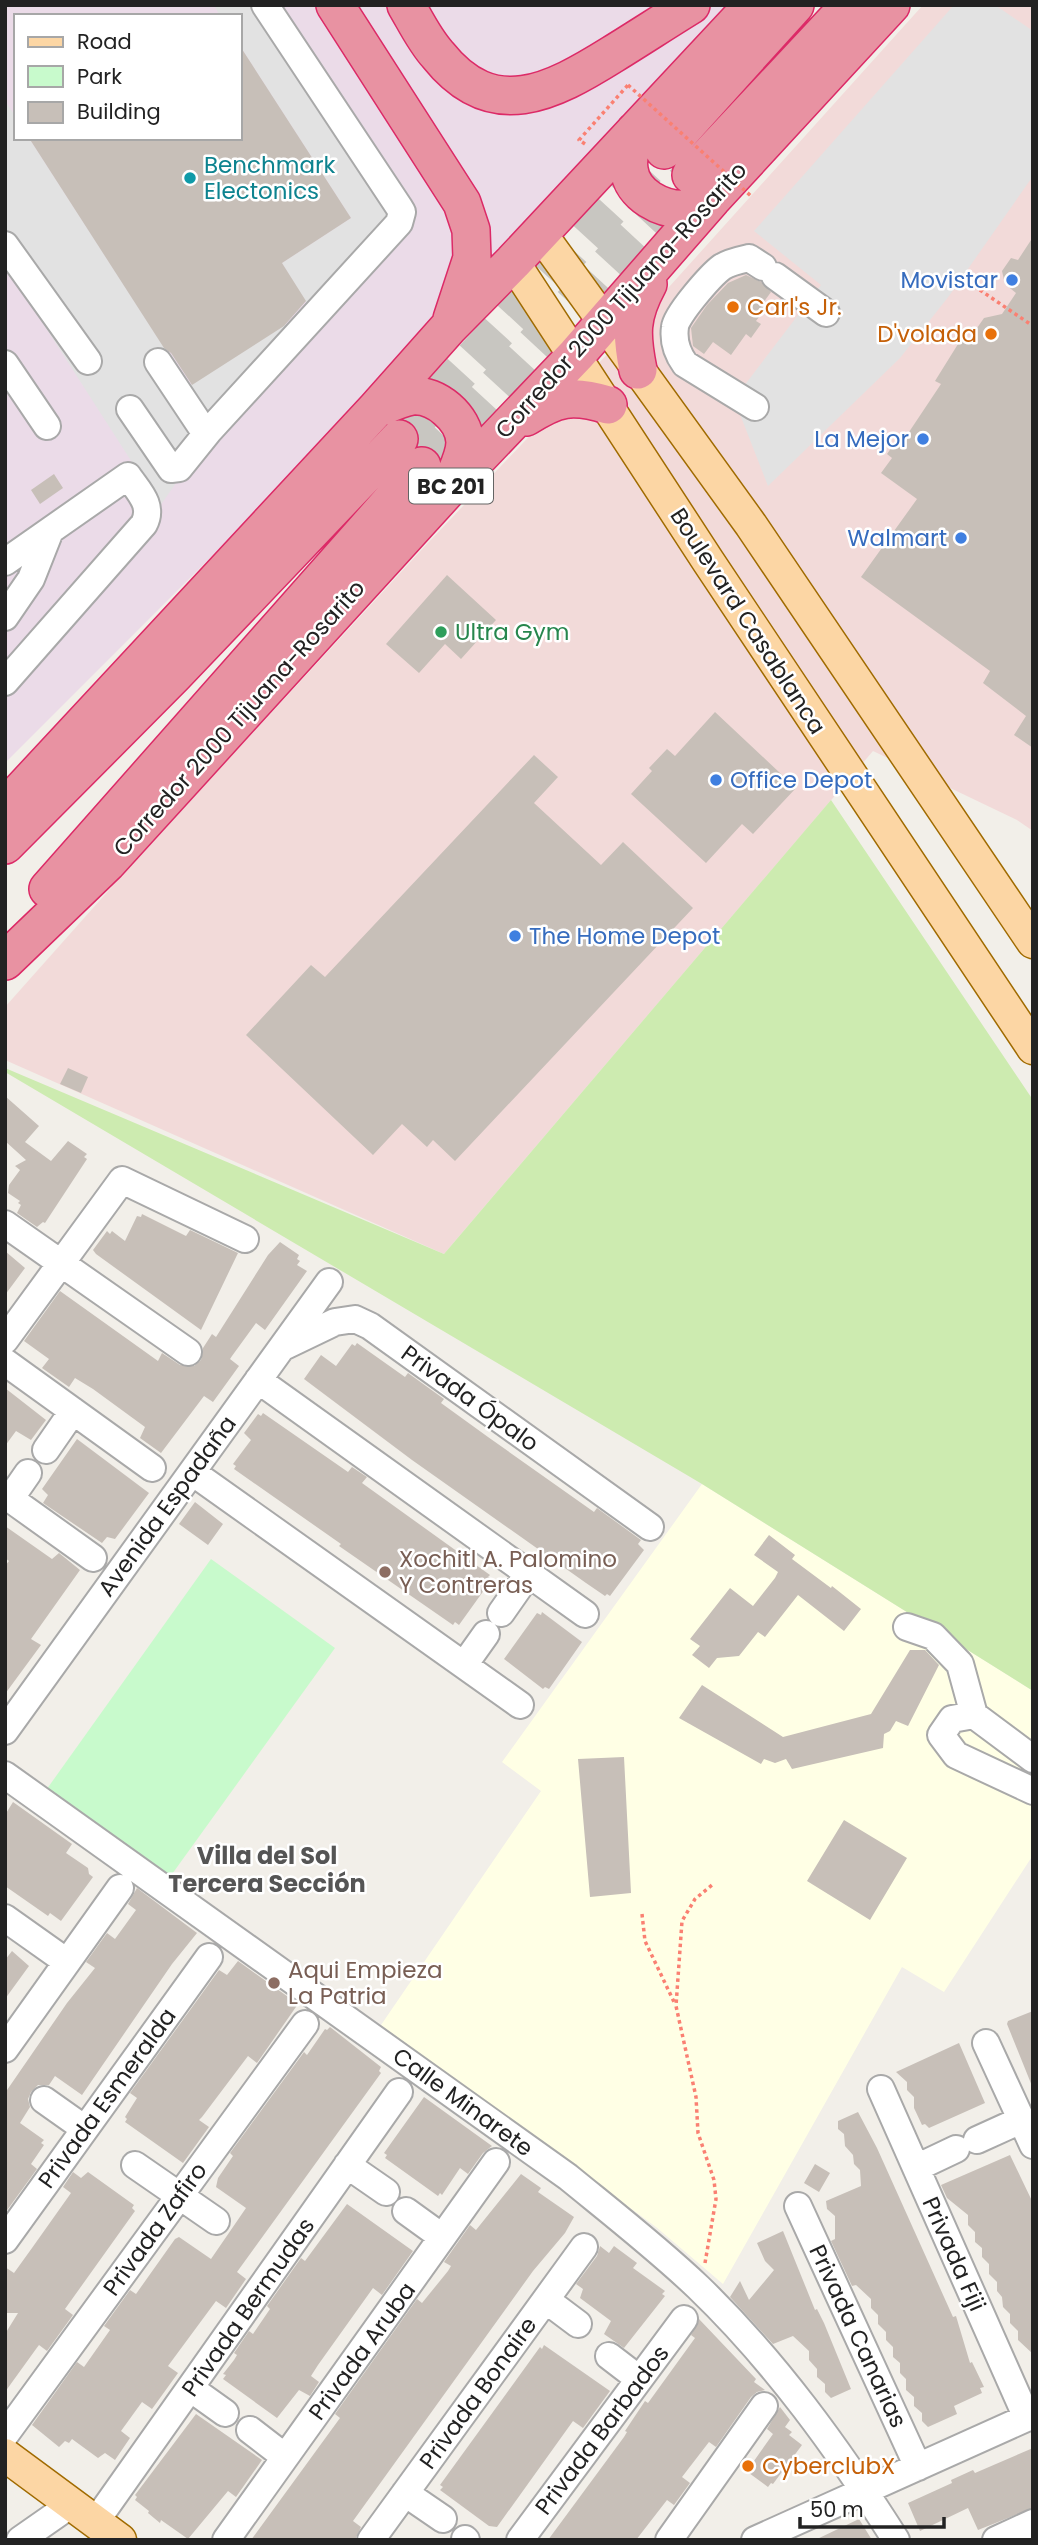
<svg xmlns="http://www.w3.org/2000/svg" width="1038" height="2545" viewBox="0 0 1038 2545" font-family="Poppins,sans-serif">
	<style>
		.commercial { fill: #f2dad9 }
		.industrial { fill: #ebdbe8; fill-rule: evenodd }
		.education { fill: #ffffe5 }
		.grass { fill: #cdebb0 }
		.park { fill: #c8facc }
		.parking { fill: #e2e2e2 }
		.building { fill: #c7bfb8 }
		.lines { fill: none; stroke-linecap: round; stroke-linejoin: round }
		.highway-tunnel { stroke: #c8c6c1; stroke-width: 37; stroke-dasharray: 37 18; stroke-linecap: butt }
		.minor-casing { stroke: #a9a9a9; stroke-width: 30 }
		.major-casing { stroke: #a06b00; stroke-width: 35 }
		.highway-casing { stroke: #dc2a67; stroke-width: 40 }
		.path { stroke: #fa8072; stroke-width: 3.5; stroke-dasharray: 3.5 3.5; stroke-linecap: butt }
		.minor { stroke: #fff; stroke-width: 26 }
		.major { stroke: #fcd6a4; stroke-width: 32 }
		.highway { stroke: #e892a2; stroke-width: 37 }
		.path-bridge { stroke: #fa8072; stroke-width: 3.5; stroke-dasharray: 3.5 3.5; stroke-linecap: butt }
		.culture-dot { fill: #0f9aa8; stroke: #fff; stroke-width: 2.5 }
		.shop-dot { fill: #3f7fe0; stroke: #fff; stroke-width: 2.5 }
		.food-dot { fill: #e8710a; stroke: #fff; stroke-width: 2.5 }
		.leisure-dot { fill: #2e9e5b; stroke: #fff; stroke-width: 2.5 }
		.education-dot { fill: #8d6e63; stroke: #fff; stroke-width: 2.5 }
		.labels { text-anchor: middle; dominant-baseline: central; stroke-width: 5; stroke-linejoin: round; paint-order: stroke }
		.shield { fill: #fff; stroke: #646464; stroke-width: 2 }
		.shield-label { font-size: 21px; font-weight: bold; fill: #222 }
		.culture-label { font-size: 23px; fill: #0d838f; stroke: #fff; text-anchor: start }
		.shop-label { font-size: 23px; fill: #366cbe; stroke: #fff; text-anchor: end }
		.street-label { font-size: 23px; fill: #222; stroke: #fff }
		.food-label { font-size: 23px; fill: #c56008; stroke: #fff; text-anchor: start }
		.leisure-label { font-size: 23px; fill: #27864d; stroke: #fff; text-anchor: start }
		.education-label { font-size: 23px; fill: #785e54; stroke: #fff; text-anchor: start }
		.neighbourhood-label { font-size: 24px; font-weight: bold; fill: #555; stroke: #fff }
	</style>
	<rect width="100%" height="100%" fill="#f2efe9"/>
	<!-- commercial -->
	<path class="commercial" d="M923,5h110v826l-16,-11 -144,-69 -429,503 -439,-194v-53l128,-144 293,-318 207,-218z"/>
	<!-- industrial -->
	<path class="industrial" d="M5,5h726l-293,325 -433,433zM16,16h224v122h-224z"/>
	<!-- education -->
	<path class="education" d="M702,1484l331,207v164l-89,137 -42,-25 -179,317 -67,-57 -275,-202 160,-234 -39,-29z"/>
	<!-- grass -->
	<path class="grass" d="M831,800l202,300v591l-331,-207 -697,-412v-4l439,186z"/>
	<!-- park -->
	<path class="park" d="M211,1559l124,89 -173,240 -123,-88z"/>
	<!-- parking -->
	<path class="parking" d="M214,5h42l140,214 -195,228 -41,59 -155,-242v-163l11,16v21h13l160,248 121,-77 -28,-46 69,-45 -111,-172v-30h-20z
		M954,5h41l38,26v145l-84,120 -49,62 -132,128 -34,-87 87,-114 -67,-54z"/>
	<!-- building -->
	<path class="building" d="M240,46l111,172 -69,45 24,38 -22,25 -92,59 -21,-32 -7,-5 -135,-210h211z
		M1033,237v511l-19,-13 12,-19 -43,-33 7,-12 -129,-94 56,-78 -36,-26 11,-15 -5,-4 9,-13 5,3 40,-60 -6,-3 28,-45 5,5 16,-23 18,-4 14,-21 -11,-9 -3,-13 9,-13 7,2z
		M746,275l15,7 10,10 -10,14 4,3 -9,12 5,3 -10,14 -5,-4 -15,21 -18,-13 -9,12 -11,-8 -2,-18 16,-23 21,-22z
		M54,474l9,14 -23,16 -9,-14z
		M447,575l49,45 -35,39 -16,-15 -26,29 -33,-29z
		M715,712l81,76 -43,46 -11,-10 -36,39 -75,-69 21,-23 -3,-3 18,-19 8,7z
		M534,755l24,22 -24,26 67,62 22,-23 70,66 -238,253 -22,-21 -6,7 -25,-23 -29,31 -127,-120 65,-70 14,12z
		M68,1068l20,9 -7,16 -21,-9z
		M5,1096l34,30 -14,16 26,19 17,-20 19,13 -3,3 3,2 -42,64 -2,-1 -6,5 -20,-14 4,-8 -3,-2 2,-2 -12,-8 1,-8 11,-15 -5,-4 11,-6 -21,-19z
		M142,1214l44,22 4,-6 48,23 -37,77 -105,-76 -3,-4 14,-19 3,3 2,-3 13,10 12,-25 4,1z
		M280,1242l19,13 -2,4 3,2 -3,4 10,6 -42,59 -9,-7 -24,33 -2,3 9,7 -26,36 -9,-6 -43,57 -21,-15 5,-11 -52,-38 -18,-11 -6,9 -27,-19 7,-9 -25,-18 36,-50 98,70 4,-8 18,12 14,1 7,-6 2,-12 9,-14 4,3 52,-82z
		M5,1251l20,17 -20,27z
		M357,1343l48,34 3,-4 36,26 -3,4 47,34 106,75 3,-4 44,32 -3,4 6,6 -34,46 -3,-2 -2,2 -19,-13 -174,-123 -108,-81 17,-24 15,11 16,-22 3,2z
		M5,1388l41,32 -15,20 -15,-9 -11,15z
		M263,1413l85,59 4,-5 15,10 -5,6 128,92 -2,2 4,2 -33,46 -4,-3 -2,3 -114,-79 2,-2 -107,-75 2,-3 -3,-2 18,-24 -7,-7 14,-19 3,2z
		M77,1439l72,54 -34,46 -8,-2 -5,6 -59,-40 5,-8 -6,-6z
		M195,1502l28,22 -15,21 -29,-21z
		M5,1526l47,33 7,-6 21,17 -49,69 10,6 -36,49v-128l4,-5 -4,-3z
		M769,1535l26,20 -3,4 39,29 1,-2 29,23 -17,22 -46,-36 -33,42 -7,-5 -19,24 -22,2 -8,10 -17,-13 8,-9 -10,-7 40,-51 23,18 22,-28 3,-6 -24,-17z
		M542,1612l40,30 -33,47 -4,-2 -2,2 -39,-30 33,-46 4,2z
		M910,1650h15l14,15 -31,61 -12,-5 -6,10 -6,3 -1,14 -91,21 -6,-10 -11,4 -11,-4 -3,5 -82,-46 23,-33 81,52 88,-23z
		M624,1757l7,136 -41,4 -12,-138z
		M13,1802l59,42 -6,9 22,15 1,6 4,3 -32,44 -11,-8 -2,3 -43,-30v-71z
		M844,1820l63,38 -37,62 -63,-39z
		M137,1888l60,45 -25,31 -90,131 -27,-19 -6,9h-11l-7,7 -3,7 2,8 -10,16 24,17 -3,3 3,2 -13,19 6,5 -32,44v-120l62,-90 28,-35 -9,-6 21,-29 8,6 21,-29 -8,-6z
		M12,1951l17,15 -24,33v-39z
		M238,1961l60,43 -41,59 -9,-7 -46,61 -3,3 10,7 -26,36 -58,-41 2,-3 -2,-2 12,-19 -7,-5 89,-123 8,5z
		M1033,2011v75h-1l-25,-62 1,-3z
		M330,2027l51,40 -2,4 2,2 -144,199 9,7 -20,29 -10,-7 -48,65 10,7 -18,25 -8,11 -10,-7 -21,29 9,7 -15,22 -10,-7 -7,5 -26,-19 -3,4 -4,-2 -6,6 -27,-22 45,-63 7,5 26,-37 -6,-4 26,-36 6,4 39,-55 4,-2 32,22 35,-51 -30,-21 2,-9 15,-22 -3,-3 74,-101 3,3 18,-26 2,1z
		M959,2043l26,60 -56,25 -4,-4 -3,1 -8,-17v-11l-7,-7v-8l-11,-10z
		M424,2097l68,49 -9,7 -15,21 -8,-6 -18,27 -2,-2 -2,3 -53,-38 2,-3 -3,-2z
		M858,2112l19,36 76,169 3,-1 14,47 2,-1 12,25 -4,1 2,5 -28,13 3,8 -29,13 -6,-6v-8l-8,-7v-9l-8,-7v-11l-6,-6v-10l-7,-6v-10l-7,-7v-8l-8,-8v-9l-7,-7v-9l-15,-14 -4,1 -21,-45 4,-2v-23l-8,-7 -1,-8 35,-15 -1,-16 -6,-6 -1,-9 -8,-9 -1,-12 -6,-5v-8z
		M1010,2155l23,48v151l-15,-14v-9l-8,-8v-9l-7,-7 -1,-10 -5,-6v-9l-8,-8v-10l-7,-7v-9l-7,-6v-10l-7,-7v-10l-21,-17 -6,-13z
		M815,2164l15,9 -11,19 -15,-9z
		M73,2172l8,6 7,-6 46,33 -2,3 3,3 -70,98 8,6 -26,36 -8,-6 -3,4 -31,43v-58l13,-21h-13v-46l9,6 18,-25 39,-55 -8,-6z
		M521,2174l20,14 -3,4 36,25 -9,16 -32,38 -180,250 8,6 -6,13h-104l89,-122 -5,-4 82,-115 5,4 26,-32 3,-5 -7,-4 26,-37 6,5z
		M347,2204l66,47 -31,44 -9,-7 -55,77 -7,11 8,6 -9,14 -11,-6 -22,28 -54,-39 3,-4 -3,-1 11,-14 3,-5 -3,-2 15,-22 4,3 17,-25 -3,-3 34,-48 4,3z
		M783,2231l32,79 2,-1 7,14 27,66 -20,9 -6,-6v-8l-8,-7v-8l-8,-9v-9l-16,-15 -20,8 -43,-47 10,-16 9,19 25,-30 -9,-9 -8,-18z
		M600,2246l9,7 5,-7 23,17 -4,5 32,23 -3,3 3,2 -41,52 -20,-14 7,-13 -31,-23 3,-9 -7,-5 21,-28z
		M699,2319l57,60 -2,3 11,8 -8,2 -6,5 -35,50 -7,-5 -27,35 8,6 -16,22 -7,-5 -31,40h-88l76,-103 3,-5 -2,-1 20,-30 3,2 47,-65 -4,-3z
		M544,2345l66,46 -27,37 -10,-7 -76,106 -8,-1 -49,-36 3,-3 -3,-2 100,-138 2,2z
		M780,2407l10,13 -5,7 7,5 -3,3 13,10 -29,39 -2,-1 -3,4 -19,-14 3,-3 -3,-2 24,-34 -6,-5z
		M196,2414l66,46 -26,37 -8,-6 -40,48 -27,-19 -1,3 -12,-10 1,-2 -14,-11 2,-3 -2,-2z
		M1033,2448v60l-55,22 -10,-22 -48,23 -12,-28 44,-20 -1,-3 22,-10 2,3z
		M859,2519l13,21h-57z"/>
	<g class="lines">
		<!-- highway-tunnel -->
		<path class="highway-tunnel" d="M399,439l265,-289
			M422,466l269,-291"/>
		<!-- minor casing -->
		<g class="minor-casing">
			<path id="minor" d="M5,245l83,116
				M775,276l51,37
				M158,362l46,69 4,1 191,-209 3,-11 -3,-5 -134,-202
				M5,364l42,62
				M755,407l-70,-43c-8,-11 -12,-23 -10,-37 1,-12 36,-52 47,-60 8,-5 18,-7 27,-9l14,9
				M130,409l41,60 8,-1 29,-36
				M5,562l123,-86c10,15 26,29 16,48l-139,158
				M5,617l26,-38 19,-48
				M5,1224l183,128
				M5,1340l117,-160 123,59
				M283,1347l52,-25 20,-3 15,7 280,201
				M5,1362l147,106
				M258,1380l327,234
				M46,1450l27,-39
				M192,1472l328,233
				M5,1495l88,63
				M10,1499l18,-26
				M501,1613l28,-40
				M907,1627l26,9 27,28 14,51
				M464,1665l22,-31
				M5,1731l324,-449
				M1033,1759l-59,-44 -22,4 -11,16 15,20 77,36
				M5,1775l563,402c44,36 89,71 130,110 77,74 141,163 198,253
				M5,1918l62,44
				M986,2043l47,102
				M5,2049l115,-161
				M881,2089l146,329
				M44,2100l41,29
				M977,2140l44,-20
				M135,2165l81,56
				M347,2165l39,27
				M916,2168l40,-19
				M798,2206l120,261
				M406,2211l36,26
				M5,2240l204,-283
				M546,2300l32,24
				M609,2356l30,23
				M190,2388l35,25
				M250,2430l35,27
				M5,2435l300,-411
				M405,2493l38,26
				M96,2521l303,-429
				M465,2539l1,1
				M20,2540l53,-37
				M226,2540l270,-378
				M371,2540l213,-293
				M520,2540l164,-221
				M669,2540l95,-134
				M755,2540l278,-125
				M996,2540l37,-17"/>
		</g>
		<!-- major casing -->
		<g class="major-casing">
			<path id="major" d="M540,233l211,292 282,417
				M513,262l195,299 325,487
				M5,2455l115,85"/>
		</g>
		<!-- highway casing -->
		<g class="highway-casing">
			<path id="highway" d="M335,5l127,198 9,27 1,28 -20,61
				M406,5c10,17 19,36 32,50 55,69 114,37 175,-1 26,-16 52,-33 78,-49
				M635,131c-3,12 -8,25 -6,38 3,26 33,42 58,40 8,-1 17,-7 25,-10
				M664,150l131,-145
				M691,175l159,-170
				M638,370c-7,-35 -8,-53 10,-86
				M376,409c12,-5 24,-11 36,-13 24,-2 52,22 53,46 0,14 -8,28 -13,41
				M526,417c31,-20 46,-23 82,-12
				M5,808l371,-399 73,-82 64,-65 240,-257
				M5,845l169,-170 225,-236
				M48,889l374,-423
				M5,961l102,-98 343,-376 126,-132 136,-156 179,-194"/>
		</g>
		<!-- path -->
		<path class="path" d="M585,144l-6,-4 49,-55
			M974,286l59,40
			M642,1914l3,27 30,63
			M705,2263l11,-64 -2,-19 -16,-47 -2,-36 -20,-91 6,-85 13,-22 17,-14"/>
		<!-- minor -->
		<use href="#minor" class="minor"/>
		<!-- major -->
		<use href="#major" class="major"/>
		<!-- highway -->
		<use href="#highway" class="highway"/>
		<!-- path-bridge -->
		<path class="path-bridge" d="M628,85l123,111"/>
	</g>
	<!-- markers -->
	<circle class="culture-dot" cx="190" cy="178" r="7"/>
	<g class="shop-dot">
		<circle cx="1012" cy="280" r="7"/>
		<circle cx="923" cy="439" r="7"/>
		<circle cx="961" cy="538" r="7"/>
		<circle cx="716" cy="780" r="7"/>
		<circle cx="515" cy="936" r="7"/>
	</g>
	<g class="food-dot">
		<circle cx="733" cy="307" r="7"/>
		<circle cx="991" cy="334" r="7"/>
		<circle cx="748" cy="2466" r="7"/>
	</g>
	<circle class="leisure-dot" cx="441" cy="632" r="7"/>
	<g class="education-dot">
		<circle cx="385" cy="1572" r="7"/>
		<circle cx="274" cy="1983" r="7"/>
	</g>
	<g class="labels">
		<!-- shield labels -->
		<rect class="shield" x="409" y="468.5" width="84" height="35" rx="5"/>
		<g class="shield-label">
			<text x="451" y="486">BC 201</text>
		</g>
		<!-- culture labels -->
		<g class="culture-label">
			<text x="204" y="165">Benchmark<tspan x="204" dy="26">Electonics</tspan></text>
		</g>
		<!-- shop labels -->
		<g class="shop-label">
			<text x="998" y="280">Movistar</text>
			<text x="909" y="439">La Mejor</text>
			<text x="947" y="538">Walmart</text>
			<text x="730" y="780" text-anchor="start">Office Depot</text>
			<text x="529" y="936" text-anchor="start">The Home Depot</text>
		</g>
		<!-- street labels -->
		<g class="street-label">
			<text transform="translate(621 300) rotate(-48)">Corredor 2000 Tijuana-Rosarito</text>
			<text transform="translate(748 621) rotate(57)">Boulevard Casablanca</text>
			<text transform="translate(239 718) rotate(-48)">Corredor 2000 Tijuana-Rosarito</text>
			<text transform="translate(470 1398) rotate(36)">Privada Ópalo</text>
			<text transform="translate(167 1506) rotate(-54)">Avenida Espadaña</text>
			<text transform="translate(107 2098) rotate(-54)">Privada Esmeralda</text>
			<text transform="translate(463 2102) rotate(36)">Calle Minarete</text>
			<text transform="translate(155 2229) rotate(-54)">Privada Zafiro</text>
			<text transform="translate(954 2254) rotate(66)">Privada Fiji</text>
			<text transform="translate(248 2307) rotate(-55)">Privada Bermudas</text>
			<text transform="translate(858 2336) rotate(65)">Privada Canarias</text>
			<text transform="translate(362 2351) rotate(-54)">Privada Aruba</text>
			<text transform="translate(478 2393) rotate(-54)">Privada Bonaire</text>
			<text transform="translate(602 2430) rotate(-53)">Privada Barbados</text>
		</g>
		<!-- food labels -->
		<g class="food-label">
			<text x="747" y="307">Carl's Jr.</text>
			<text x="977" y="334" text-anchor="end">D'volada</text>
			<text x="762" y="2466">CyberclubX</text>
		</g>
		<!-- leisure labels -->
		<g class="leisure-label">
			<text x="455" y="632">Ultra Gym</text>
		</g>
		<!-- education labels -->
		<g class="education-label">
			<text x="399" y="1559">Xochitl A. Palomino<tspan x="399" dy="26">Y Contreras</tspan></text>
			<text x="288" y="1970">Aqui Empieza<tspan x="288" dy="26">La Patria</tspan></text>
		</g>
		<!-- neighbourhood labels -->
		<g class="neighbourhood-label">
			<text x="267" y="1855">Villa del Sol<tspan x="267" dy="28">Tercera Sección</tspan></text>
		</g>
	</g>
	<!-- border -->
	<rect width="1038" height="2545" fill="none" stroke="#222222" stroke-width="14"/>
	<!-- legend -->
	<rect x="14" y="14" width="228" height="126" fill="#ffffff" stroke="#a7a7a7" stroke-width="2"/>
	<rect x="28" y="37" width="35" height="10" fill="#fcd6a4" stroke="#a7a7a7" stroke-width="2"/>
	<text x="77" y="49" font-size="21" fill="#222222">Road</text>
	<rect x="28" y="66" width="35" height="21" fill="#c8facc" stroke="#a7a7a7" stroke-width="2"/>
	<text x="77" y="84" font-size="21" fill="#222222">Park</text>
	<rect x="28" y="102" width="35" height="21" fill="#c7bfb8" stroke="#a7a7a7" stroke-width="2"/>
	<text x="77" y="119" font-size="21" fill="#222222">Building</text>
	<!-- scale -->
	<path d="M800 2517v10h144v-10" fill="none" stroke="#222222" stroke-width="3.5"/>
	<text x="810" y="2517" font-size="21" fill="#222222" stroke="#ffffff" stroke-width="5" paint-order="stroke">50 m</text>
</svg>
